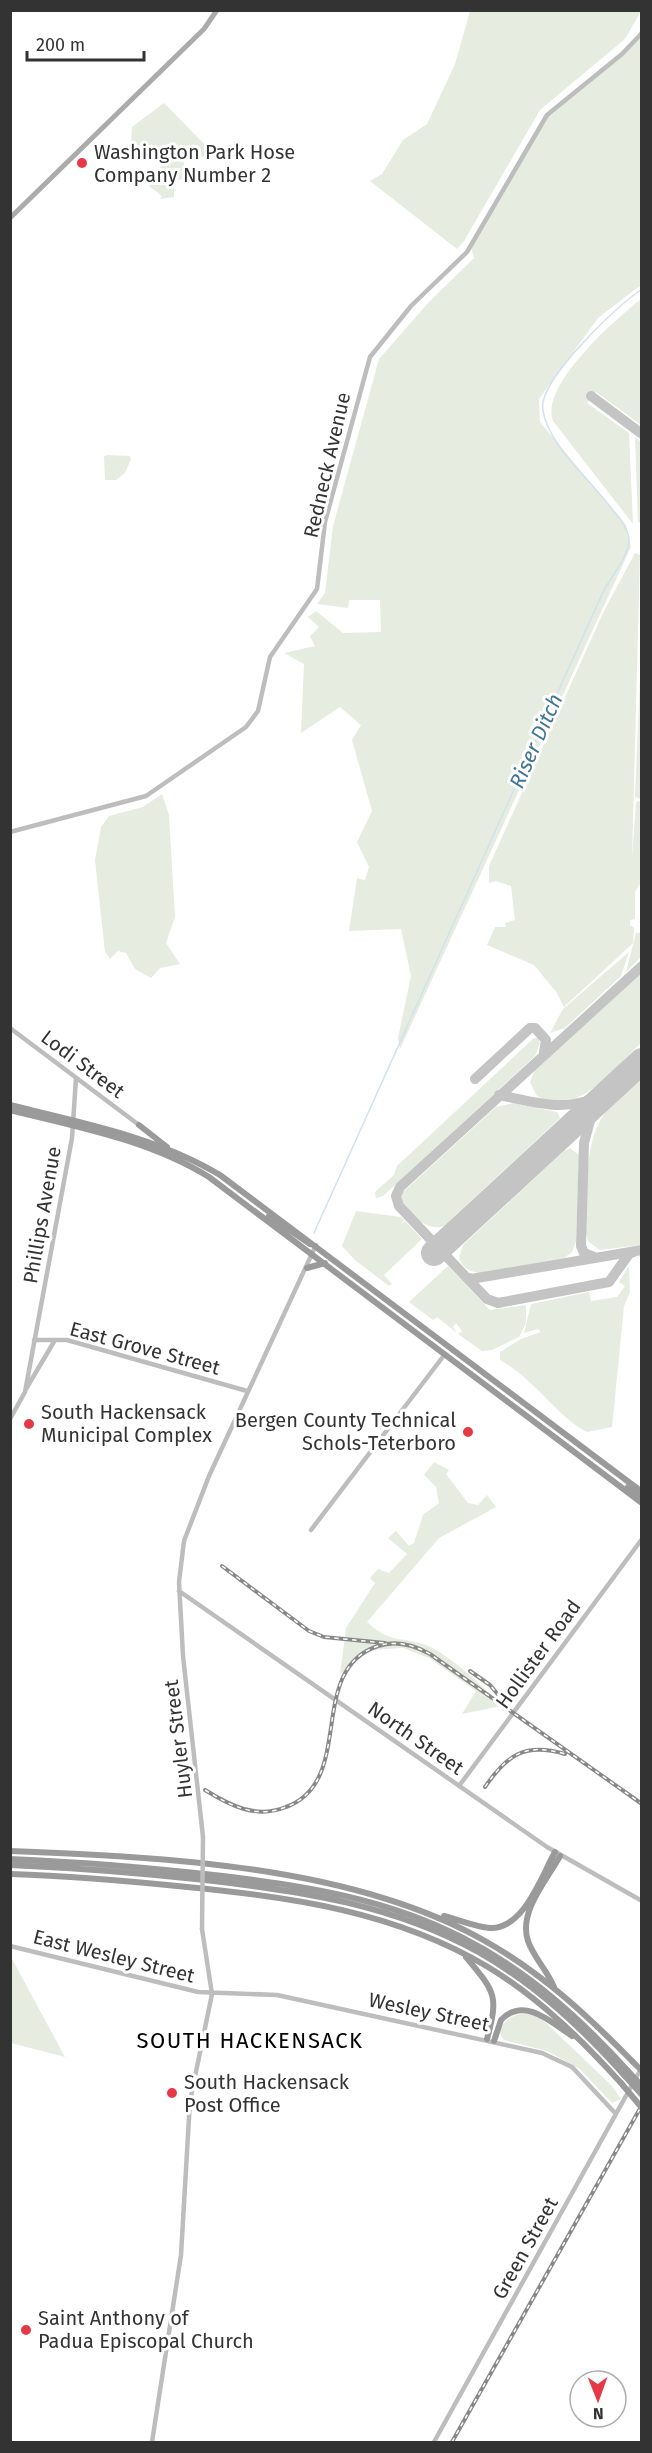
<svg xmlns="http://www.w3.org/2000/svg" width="652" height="2453" viewBox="0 0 652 2453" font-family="'Fira Sans',sans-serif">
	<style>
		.green { fill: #e6ecdf }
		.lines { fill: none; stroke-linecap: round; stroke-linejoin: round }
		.stream { stroke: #cfe2ee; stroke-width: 1.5 }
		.taxiway { stroke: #c4c4c4; stroke-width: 10 }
		.runway { stroke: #c4c4c4; stroke-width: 26 }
		.secondary { stroke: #bdbdbd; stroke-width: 4.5 }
		.primary { stroke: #ababab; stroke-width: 5 }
		.highway { stroke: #9a9a9a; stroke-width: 6 }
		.rail-casing { stroke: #888; stroke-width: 4 }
		.rail { stroke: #fff; stroke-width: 1.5; stroke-dasharray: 4.5; stroke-linecap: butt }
		.secondary-bridge { stroke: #bdbdbd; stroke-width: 4.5 }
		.highway-bridge { stroke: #9a9a9a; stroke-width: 6 }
		.poi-dot { fill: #e63946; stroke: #fff; stroke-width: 2 }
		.labels { text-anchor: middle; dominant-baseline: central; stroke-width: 6; stroke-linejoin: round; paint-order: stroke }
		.poi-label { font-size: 20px; fill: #333; stroke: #fff; text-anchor: start }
		.street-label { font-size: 20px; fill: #333; stroke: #fff }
		.water-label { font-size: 21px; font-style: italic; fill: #3f7597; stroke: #fff }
		.quarter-label { font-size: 22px; letter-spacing: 1.5px; fill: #000; stroke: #fff }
	</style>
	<rect width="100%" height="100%" fill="#fff"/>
	<!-- green -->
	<path class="green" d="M470,11h171l-16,28 -85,71 -76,131 -7,8 -87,-68 12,-7 21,-34 24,-16 28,-60z
		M641,28v257l-43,33 -59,81 1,23 86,103 5,22 -231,502 -2,-11 13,-62 -10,-47 -52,2 8,-53 8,2 4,-13 -12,-25 15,-31 -20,-71 9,-15 -21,-18 -39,26 3,-69 -20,-11 31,-7 -5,-10 9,-9 -11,-10 8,-6 27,22 38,-1 -1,-32h-31l-1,8 -31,-4 8,-11 8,-67 46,-167 50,-57 45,-44 -3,-11 71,-126 90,-76z
		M164,103l47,48v5l-28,2 4,20 -13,3v16l-14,2 2,-3 -13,-10 17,-28 -35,-13 1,-18z
		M641,299v126l-45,-33 -9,11 42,30 4,91 -80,-103c-13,-36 62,-101 88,-122z
		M635,437l6,5v82l-3,-2z
		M108,455l22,1 1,3 -6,14 -9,7h-11l-1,-24z
		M635,553l5,2 -8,302 4,-54 2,-2 4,1v71l-1,9 -6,10v27l-5,1v5l4,3 -1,15 -69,64 -7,-14 -23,-28 -47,-20 8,-18h11l-1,-4 10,-3 -4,-34 -15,-5 -7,2v-17l114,-253z
		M641,654v145l-6,-2z
		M162,794l7,21 6,102 -9,26 14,21 -20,4 -9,10 -16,-9 -9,-16 -8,-2 -8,8 -5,-7 -10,-92 6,-33 8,-11 34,-9z
		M636,933h5v24l-15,15z
		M629,952l-8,24 -56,52 -15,5 13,-24z
		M641,971v72c-25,23 -64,77 -104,53l-7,-14 5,-12z
		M534,1038h4l2,5 -5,13 -152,140 -7,2 -1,-6 19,-17 3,-9z
		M641,1079v166l-41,5 -12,-9 -2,-8c2,-39 -4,-85 18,-119 9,-13 26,-24 37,-35z
		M513,1103l44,9 3,6 -116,108c-16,7 -45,-16 -42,-33l94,-86z
		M570,1148l9,7 -3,86 -4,11 -8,6 -81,15c-11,0 -21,-4 -24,-16l4,-12 101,-94z
		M356,1211l45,6 3,3 -4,5 5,-4 17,18 -38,36 8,9 -3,2 -34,-26 -13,-14z
		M448,1266l42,44 36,-5v18l-7,14 -27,13 -10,1 -24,-17 4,-3 -6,-8 -3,4 4,6 -20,-16 -4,3 -24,-18z
		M629,1266l1,26 -6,14 -12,121 -25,5c-30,-15 -52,-53 -87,-72v-8l21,-13 20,-7 -3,-3 -14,4 7,-29 58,-12 2,9 26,-4 8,-11 -6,-4z
		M434,1462l15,8 -3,4 22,29 10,2 9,-10 9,12 -57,31 -72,84c26,23 30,13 59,23 21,8 60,43 75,61l-39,8 14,-23 -47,-33 -26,-10 -33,2 -30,24 6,-46 29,-45 -5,-5 8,-9 11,4 18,-19 -19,-16 8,-7 13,15 5,-3 9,-28 16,-12 -3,-16 -12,-12z
		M10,1957h1l54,100 -54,-14z
		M529,2013l14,7 69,66 9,13 -9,4 -32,-34 -33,-18 -43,-11 -5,-8c6,-14 15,-18 30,-19z"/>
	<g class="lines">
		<!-- stream -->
		<path class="stream" d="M314,1233l289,-641c8,-15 26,-36 26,-53 -1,-13 -14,-26 -21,-35 -20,-26 -49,-50 -61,-80 -3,-6 -5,-16 -4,-22 7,-32 72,-94 99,-113"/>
		<!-- taxiway -->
		<path class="taxiway" d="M591,396l51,38
			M642,966l-242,221 -4,9 3,10 67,71 5,2 171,-29
			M475,1079l55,-51h5l11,12 -2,12
			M499,1095c40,8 69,19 106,-2
			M594,1257l-10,-4 -3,-7 3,-103 7,-26 14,-23
			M467,1278l20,21 11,4 111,-21 20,-28 7,-3"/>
		<!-- runway -->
		<path class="runway" d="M434,1253l208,-192"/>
		<!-- secondary -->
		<path class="secondary" d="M10,832l136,-36 100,-69 12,-16 12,-54 47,-68 8,-67 45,-165 41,-51 56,-54 80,-137 75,-61 20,-21
			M10,1028l129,97
			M34,1340h33l180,51
			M26,1389l29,-49
			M10,1419l15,-27 47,-254 4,-60
			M311,1530l134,-176
			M179,1591l368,256 95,54
			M459,1786l183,-247
			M203,1837l-20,-181 -4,-74 5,-41 25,-65 107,-231
			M10,1946l188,46 79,3 265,58 30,14 44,47
			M152,2442l29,-187 9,-154 22,-107 -10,-65
			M434,2442l208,-375"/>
		<!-- primary -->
		<path class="primary" d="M10,218l194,-189 13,-19"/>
		<!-- highway -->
		<path class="highway" d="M10,1105c71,18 147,32 210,70l422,317
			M10,1110c68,17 139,30 199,67l433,326
			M139,1125l28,22
			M269,1216l41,28
			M307,1268l18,-5
			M628,1487l14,10
			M10,1851c152,6 342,14 475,90 57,32 103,75 148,121
			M10,1859c71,3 142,9 213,17 83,10 165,23 240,62 65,33 117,80 165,133
			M10,1865c66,3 131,8 195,15 97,11 190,25 275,73 56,32 102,75 145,123
			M10,1874c60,2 119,7 177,13 105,10 209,25 301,80 51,31 93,72 133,116
			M444,1916c15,4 31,11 46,12 34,1 51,-51 65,-76
			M466,1957c29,35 33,38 21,82
			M554,1987c-7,-17 -20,-29 -26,-46 -10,-29 19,-61 32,-85
			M494,2041l7,-21c23,-24 50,2 71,16"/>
		<!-- rail casing -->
		<g class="rail-casing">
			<path id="rail" d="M222,1566l87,65 15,6 61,6
				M470,1671l20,14 11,13
				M485,1787c22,-32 40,-45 80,-33
				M205,1790c26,16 51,29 81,17 71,-26 19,-137 92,-161 18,-6 36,-1 52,8l212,150
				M452,2442l190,-337"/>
		</g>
		<!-- rail -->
		<use href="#rail" class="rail"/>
		<!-- secondary-bridge -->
		<path class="secondary-bridge" d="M202,1929l1,-92"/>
		<!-- highway-bridge -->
		<path class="highway-bridge" d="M633,2062l9,9
			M628,2071l14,15
			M625,2076l17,19
			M621,2083l21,25"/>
	</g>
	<!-- markers -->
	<g class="poi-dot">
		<circle cx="82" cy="163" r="6"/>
		<circle cx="29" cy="1424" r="6"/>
		<circle cx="468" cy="1432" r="6"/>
		<circle cx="172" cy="2093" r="6"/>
		<circle cx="26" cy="2330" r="6"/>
	</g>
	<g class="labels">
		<!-- poi labels -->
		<g class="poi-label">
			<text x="94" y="152">Washington Park Hose<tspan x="94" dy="23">Company Number 2</tspan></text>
			<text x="41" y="1412">South Hackensack<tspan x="41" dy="23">Municipal Complex</tspan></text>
			<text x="456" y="1420" text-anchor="end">Bergen County Technical<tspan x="456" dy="23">Schols-Teterboro</tspan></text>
			<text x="184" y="2082">South Hackensack<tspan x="184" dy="23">Post Office</tspan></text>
			<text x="38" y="2318">Saint Anthony of<tspan x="38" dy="23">Padua Episcopal Church</tspan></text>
		</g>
		<!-- street labels -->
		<g class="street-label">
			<text transform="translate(327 465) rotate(-77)">Redneck Avenue</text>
			<text transform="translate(83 1064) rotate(37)">Lodi Street</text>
			<text transform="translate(42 1215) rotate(-80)">Phillips Avenue</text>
			<text transform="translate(145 1348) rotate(15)">East Grove Street</text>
			<text transform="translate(538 1654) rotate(-54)">Hollister Road</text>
			<text transform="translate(416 1738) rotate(35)">North Street</text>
			<text transform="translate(178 1739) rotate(-97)">Huyler Street</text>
			<text transform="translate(114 1956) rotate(14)">East Wesley Street</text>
			<text transform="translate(429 2012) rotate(12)">Wesley Street</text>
			<text transform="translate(525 2248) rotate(-61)">Green Street</text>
		</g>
		<!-- water labels -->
		<g class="water-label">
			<text transform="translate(536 741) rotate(-66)">Riser Ditch</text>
		</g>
		<!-- quarter labels -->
		<g class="quarter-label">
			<text x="250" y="2040">SOUTH HACKENSACK</text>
		</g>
	</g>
	<!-- border -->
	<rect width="652" height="2453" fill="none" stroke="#333333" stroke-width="24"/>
	<!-- north arrow -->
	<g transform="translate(598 2399) rotate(179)"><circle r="28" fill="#ffffff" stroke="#adadad" stroke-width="1.5"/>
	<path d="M0-4.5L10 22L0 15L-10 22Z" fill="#e63946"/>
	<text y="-9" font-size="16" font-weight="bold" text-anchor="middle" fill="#333333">N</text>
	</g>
	<!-- scale -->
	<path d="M27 51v9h117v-9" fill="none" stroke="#333333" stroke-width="3"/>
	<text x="36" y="51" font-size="18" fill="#333333" stroke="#ffffff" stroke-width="4.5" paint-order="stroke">200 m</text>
</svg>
